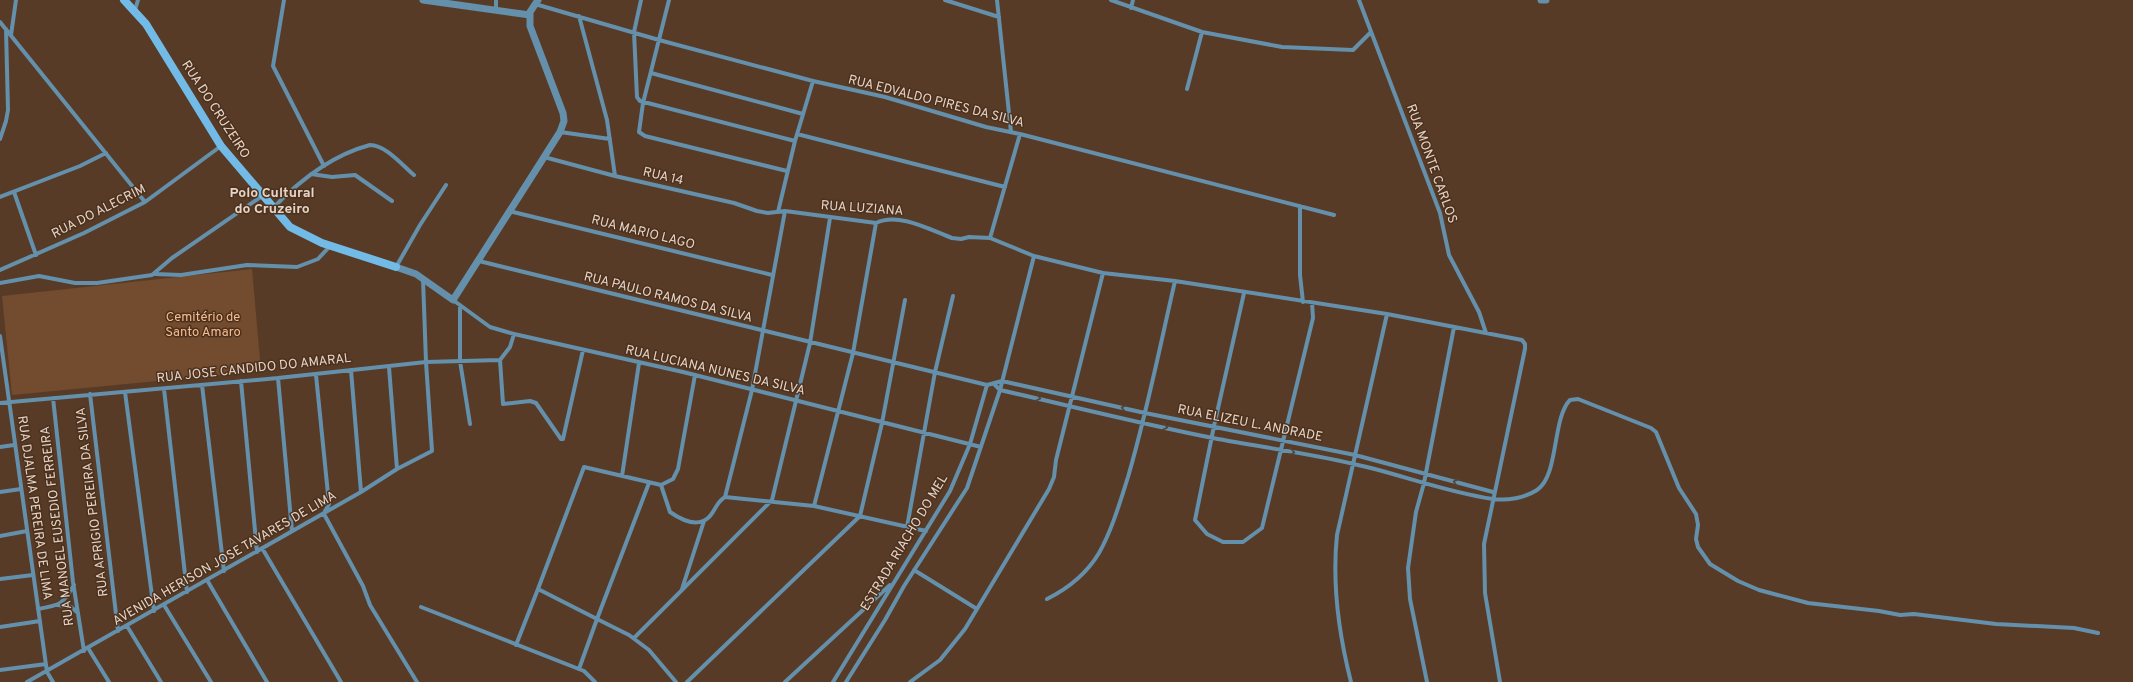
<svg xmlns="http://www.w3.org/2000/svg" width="2133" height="682" viewBox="0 0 2133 682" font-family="Overpass,sans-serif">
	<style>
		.green { fill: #734b2e }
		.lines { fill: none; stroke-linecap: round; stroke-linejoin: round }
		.minor { stroke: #6490ab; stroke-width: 4 }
		.tertiary { stroke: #6490ab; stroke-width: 7 }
		.secondary { stroke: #72bbe6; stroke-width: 8 }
		.oneway { stroke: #514439 }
		.labels { text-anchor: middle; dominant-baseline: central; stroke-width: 3; stroke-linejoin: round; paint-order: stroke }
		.street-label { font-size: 13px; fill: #e5d4c8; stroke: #4c311d }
		.park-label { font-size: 13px; fill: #f8bc92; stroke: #4c311d }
		.neighbourhood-label { font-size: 14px; font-weight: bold; fill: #e5d4c8; stroke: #4c311d }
	</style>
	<rect width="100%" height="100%" fill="#573b27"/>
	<!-- green -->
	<path class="green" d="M252,269l9,102 -249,24 -10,-99z"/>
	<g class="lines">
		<!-- minor -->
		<path class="minor" d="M284,0l-11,66 51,100
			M496,0v10
			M641,0l-7,32 3,65 3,4 155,40
			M669,0l-26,103 -4,29 6,4 142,35
			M945,0l54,17
			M997,0l14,132
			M1111,0l91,32 80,15 71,3 18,-18
			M1359,0l81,213 9,42 30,57 7,21
			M535,4l124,36 154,41 72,16 101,30 34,7 314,81
			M1131,8l2,-8
			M135,10l3,-10
			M579,16l28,104 8,56
			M0,22l145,180
			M11,35l5,-35
			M651,73l152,41
			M1187,89l15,-57
			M560,132l50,7
			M797,134l208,53
			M0,139l6,-18 2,-11 -2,-81
			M544,157l71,19 119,27 23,8 11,2 17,-2 91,12c23,-11 54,7 76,15l9,1 8,-2 21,1 44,18 69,17 72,8 212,33 135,26 3,4v5l-41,195 1,49 15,89
			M311,174l21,3 23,-2 37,26
			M14,192l22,63
			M0,197l80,-31 26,-13
			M1300,206v69l3,27
			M273,208c27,-28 59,-53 97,-63 16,0 33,21 44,30
			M509,211l263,64
			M778,212l17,-71 18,-60
			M990,238l30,-104
			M479,261l508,124 15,-4 143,32 210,42 138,37
			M396,267l24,-42 26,-40
			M0,270l84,-37 61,-31 76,-56
			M155,274l26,1 66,-10 50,2 21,-8 12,-13
			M0,283l39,-7 36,7h22l55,-8 20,-17 90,-62
			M1244,293l-30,133 -19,94 12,14 16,8h20l19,-14 51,-210 -1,-15
			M453,300l37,27 24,7 169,38 298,75
			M460,305v56l10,63
			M0,336l47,336 6,10
			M500,360l3,44 27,-3 6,2 25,36h2l20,-89
			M500,360l10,-13 4,-13
			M389,367l8,102
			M351,370l10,122
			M316,375l13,129 -5,9
			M278,378l14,153
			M241,381l16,171
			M994,384l6,6c71,16 142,34 213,48 47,9 94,15 141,26 46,10 91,28 139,35 14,2 32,-1 44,-9 22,-14 15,-72 33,-90l8,-1 73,29 5,4 23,56 17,26 2,11 -2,14 2,8 12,17 28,17 21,9 49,13 71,8 21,4 14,-1 82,10 78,4 24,5
			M202,385l22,186
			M164,389l23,203
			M125,392l29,219
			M90,394l28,237
			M53,398l20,184 11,69
			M0,403l278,-25 148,-16 74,-2
			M0,447l14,-2
			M622,476l17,-113
			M649,483l-52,136 32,16 20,15 27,32
			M661,485l12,-6 5,-10 17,-94
			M0,492l21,-3
			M725,497l27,-107 33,-179
			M814,506l39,-153 23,-130
			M324,514l39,72 7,19 47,77
			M907,527l28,-155 18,-76
			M0,536l27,-5
			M262,548l79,134
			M914,570l63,39
			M0,579l33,-4
			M207,580l60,102
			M682,589l22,-68
			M1047,599c20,-10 40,-26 52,-46 13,-23 21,-51 29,-76 19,-65 32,-131 47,-196
			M58,605l13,2 7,6
			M164,605l47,77
			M421,607l163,64 11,11
			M38,609c23,-4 24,-4 36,-24
			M127,626l34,56
			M0,627l40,-6
			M634,638l138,-138 38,-157 20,-125
			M516,645l22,-56
			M88,648l21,34
			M579,669l18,-50 -59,-30 46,-122 77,18 9,27c10,7 26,16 38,6 7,-6 8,-16 17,-21l89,9 112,25
			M0,670l46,-6
			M27,682l334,-190 36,-23 35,-18 -6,-89 -3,-83
			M687,682l173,-166 22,-93 23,-123
			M785,682l105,-97
			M833,682l117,-191 20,-47 17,-59
			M846,682l39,-62 19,-34 63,-98 33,-98 34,-134
			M910,682l30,-22 25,-31 84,-140 5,-12 2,-17 47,-187
			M1351,682c-12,-47 -19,-99 -14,-147l50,-221
			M1427,682l-17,-83 -2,-31 8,-56 8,-29 30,-156"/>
		<!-- tertiary -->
		<path class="tertiary" d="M423,0l107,15
			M1541,0h5
			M396,267l20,7 37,26 107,-168 4,-11 -1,-8 -33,-87v-14l8,-12"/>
		<!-- secondary -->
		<path class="secondary" d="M124,0l22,24 75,122 69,81 32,16 74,24"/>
	</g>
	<!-- one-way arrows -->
	<defs><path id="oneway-chevron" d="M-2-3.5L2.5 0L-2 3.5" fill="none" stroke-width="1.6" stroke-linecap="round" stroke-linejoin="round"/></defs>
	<g class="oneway">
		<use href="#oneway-chevron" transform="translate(1038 398) rotate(13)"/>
		<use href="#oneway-chevron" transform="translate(1124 408) rotate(-167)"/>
		<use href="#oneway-chevron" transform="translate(1165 427) rotate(12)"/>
		<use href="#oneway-chevron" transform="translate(1292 452) rotate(10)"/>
		<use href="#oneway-chevron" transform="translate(1456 482) rotate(-166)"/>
	</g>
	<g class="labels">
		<!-- street labels -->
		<g class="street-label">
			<text transform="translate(936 102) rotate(14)">RUA EDVALDO PIRES DA SILVA</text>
			<text transform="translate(215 110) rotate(57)">RUA DO CRUZEIRO</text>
			<text transform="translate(1431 164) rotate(70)">RUA MONTE CARLOS</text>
			<text transform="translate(663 177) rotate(13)">RUA 14</text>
			<text transform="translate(862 209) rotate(4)">RUA LUZIANA</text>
			<text transform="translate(99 212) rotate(-27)">RUA DO ALECRIM</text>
			<text transform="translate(643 233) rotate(14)">RUA MARIO LAGO</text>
			<text transform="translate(668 298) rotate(14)">RUA PAULO RAMOS DA SILVA</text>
			<text transform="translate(254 369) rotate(-6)">RUA JOSE CANDIDO DO AMARAL</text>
			<text transform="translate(715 371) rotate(13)">RUA LUCIANA NUNES DA SILVA</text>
			<text transform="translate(1250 424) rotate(11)">RUA ELIZEU L. ANDRADE</text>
			<text transform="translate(93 502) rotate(-97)">RUA APRIGIO PEREIRA DA SILVA</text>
			<text transform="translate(34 508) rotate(82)">RUA DJALMA PEREIRA DE LIMA</text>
			<text transform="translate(58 526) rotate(-97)">RUA MANOEL EUSEDIO FERREIRA</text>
			<text transform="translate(905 543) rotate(-59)">ESTRADA RIACHO DO MEL</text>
			<text transform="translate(225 559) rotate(-30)">AVENIDA HERISON JOSE TAVARES DE LIMA</text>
		</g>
		<!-- park labels -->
		<g class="park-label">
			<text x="203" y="318">Cemitério de<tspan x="203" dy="15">Santo Amaro</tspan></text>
		</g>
		<!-- neighbourhood labels -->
		<g class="neighbourhood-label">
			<text x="272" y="193">Polo Cultural<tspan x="272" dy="16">do Cruzeiro</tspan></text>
		</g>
	</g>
</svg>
